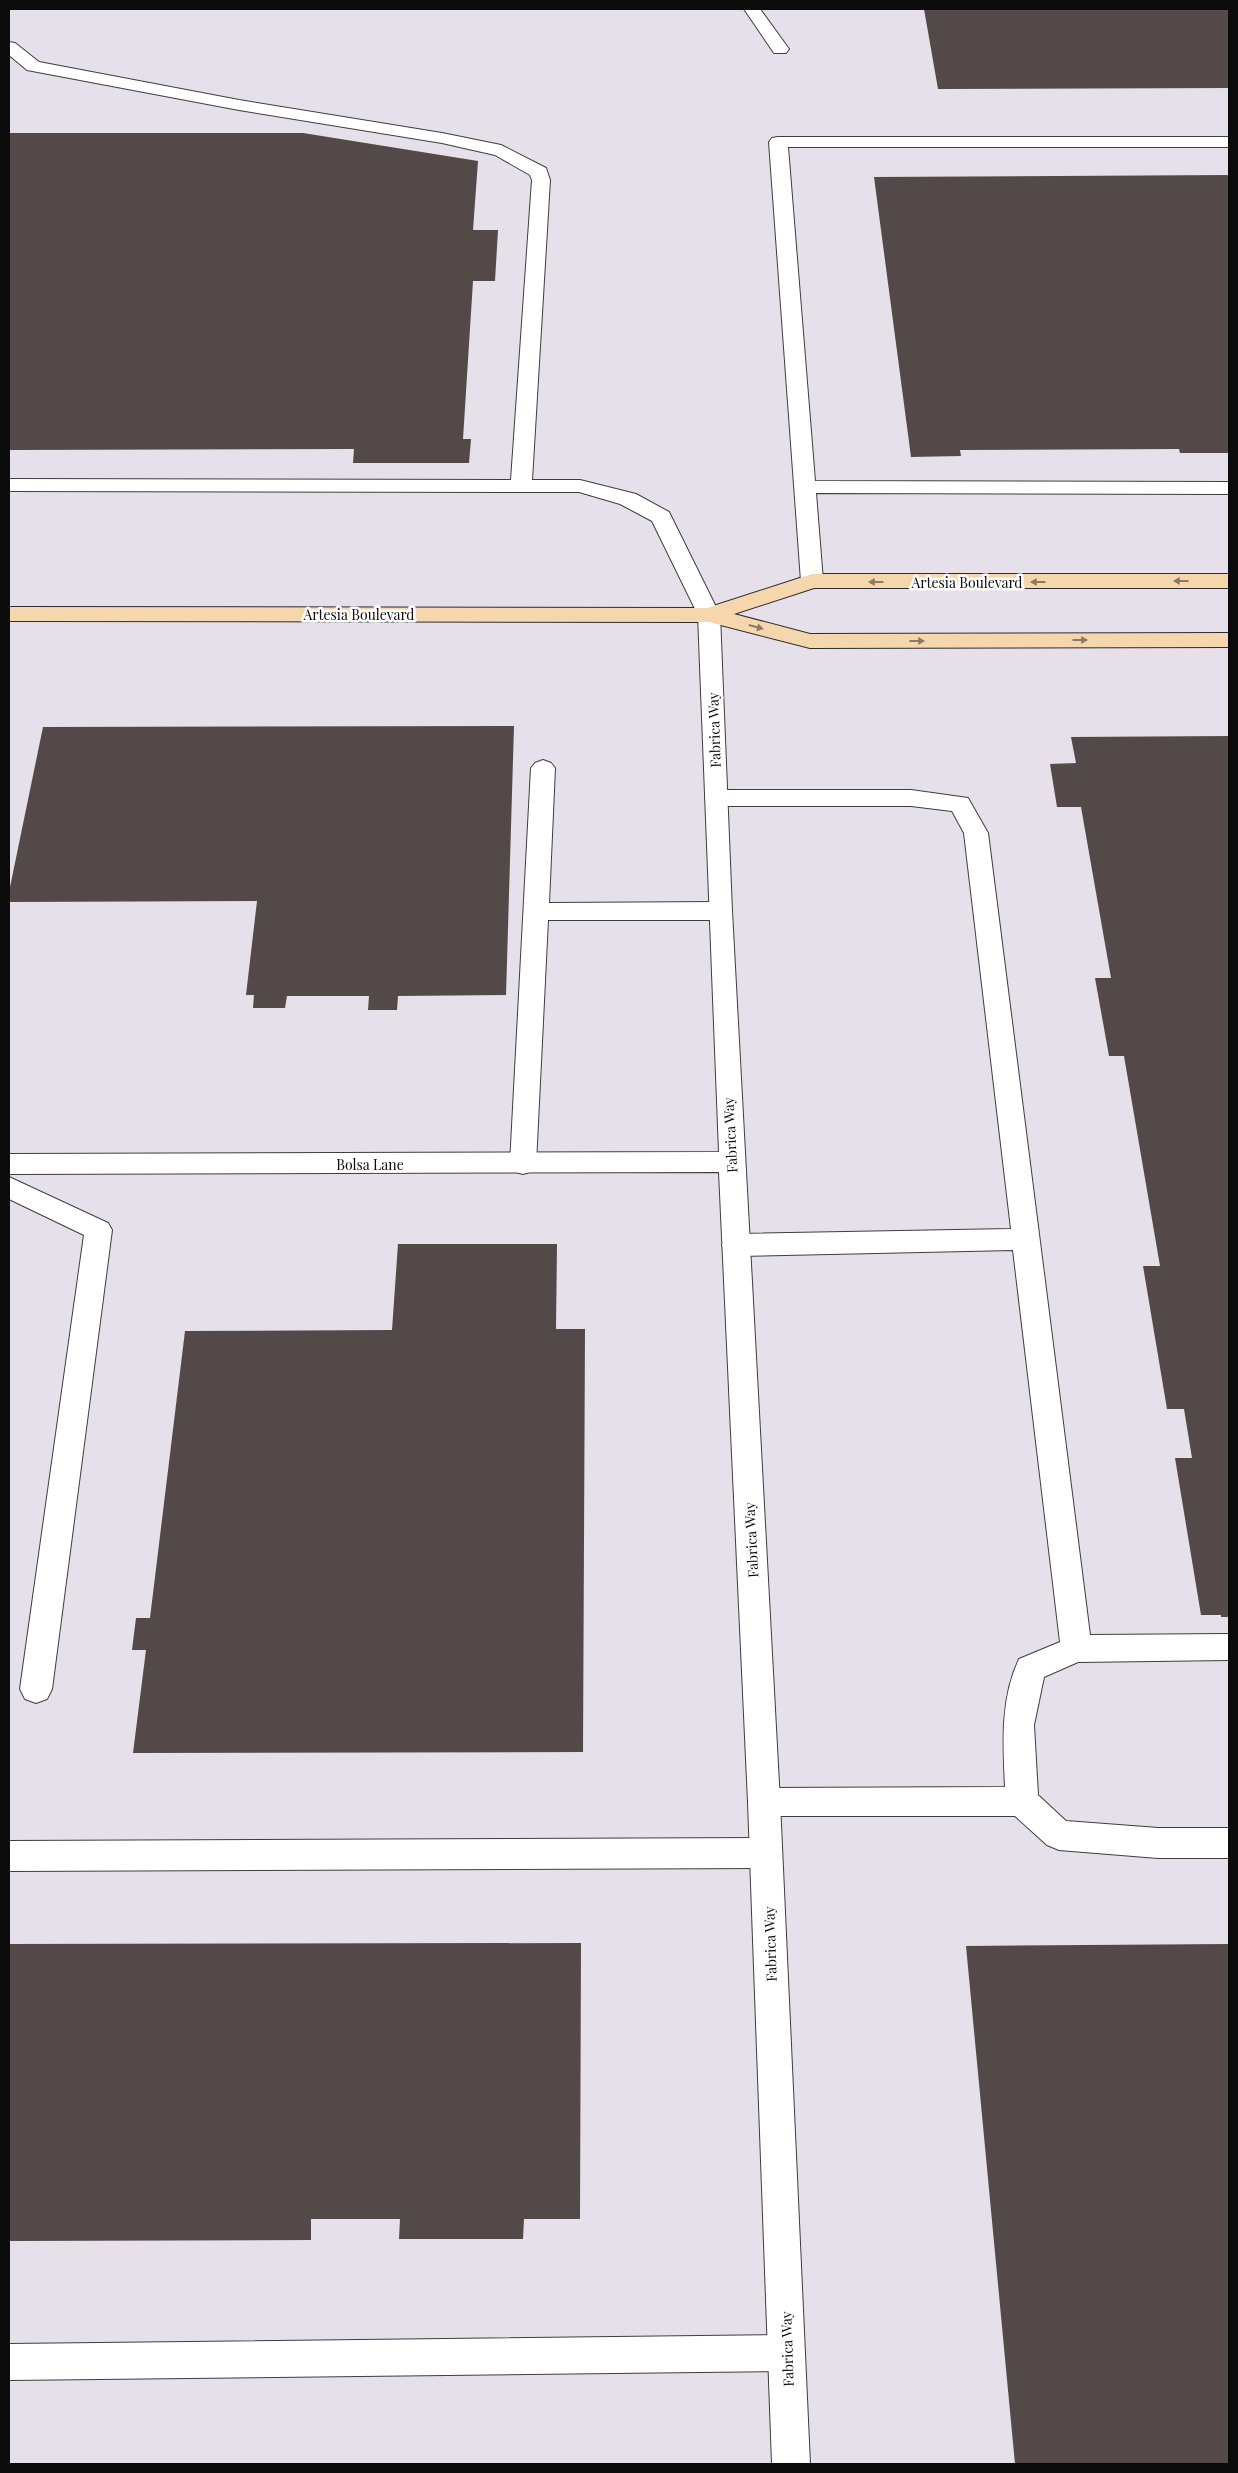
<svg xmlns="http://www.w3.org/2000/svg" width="1238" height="2473" viewBox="0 0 1238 2473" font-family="'Playfair Display',serif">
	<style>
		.industrial { fill: #e5e0e9 }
		.building { fill: #524948 }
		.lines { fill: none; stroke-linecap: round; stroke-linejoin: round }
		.lane-casing { stroke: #3e3e3e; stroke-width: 2 }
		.street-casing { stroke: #3e3e3e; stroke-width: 2 }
		.secondary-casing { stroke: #2d2d2d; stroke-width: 2 }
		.lane { fill: #fff; fill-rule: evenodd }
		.street { fill: #fff; fill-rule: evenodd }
		.secondary { fill: #f6d6ac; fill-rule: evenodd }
		.oneway { fill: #8c7b64 }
		.labels { text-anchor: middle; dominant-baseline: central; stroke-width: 5; stroke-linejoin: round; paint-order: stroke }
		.street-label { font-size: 14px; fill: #0b0b0b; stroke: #fff }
	</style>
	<rect width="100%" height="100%" fill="#fdf3eb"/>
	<!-- industrial -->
	<path class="industrial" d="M9,9h1220v2455h-1220z"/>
	<!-- building -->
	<path class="building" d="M924,9h305v79l-291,1z
		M9,133h294l175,28 -5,69h25l-3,51h-22l-10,158h8l-2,24h-116l1,-14 -345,1z
		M1229,175v278h-49l-1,-4 -219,1 1,6 -50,1 -37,-280z
		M514,726l-8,269 -108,1 -1,14h-29l1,-14h-82l-2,12h-32l1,-13h-8l11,-94 -248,1v-10l34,-165z
		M1229,736v881h-8v-2h-20l-26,-157h17l-8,-49h-17l-24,-143h17l-36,-210h-15l-14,-78h16l-30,-171h-24l-7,-43 26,-1 -5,-26z
		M398,1244h159l-1,85h29l-2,423 -450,1 13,-103h-14l4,-32h14l35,-287 207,-1z
		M581,1943l-1,276h-56l-1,20h-124l1,-20h-89v21l-302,1v-297z
		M1229,1944v520h-214l-49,-518z"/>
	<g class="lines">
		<!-- lane casing -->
		<g class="lane-casing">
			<path id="lane" d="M744,9h16l29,40 -3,4h-12z
				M9,42l6,1 24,19 200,38 203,33 59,12 45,23 4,12 -18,300h48l56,14 33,18 51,103 -3,5 -8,2 -8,-2 -3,-5 -46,-94 -32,-17 -41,-12 -570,-1v-12l502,1 21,-300 -2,-5 -35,-20 -53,-12 -203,-33 -212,-40 -18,-15z
				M778,137h451v10h-441l27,334 414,1v12l-413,-1 7,88 -3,5 -8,2 -8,-2 -3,-5 -32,-439 3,-4z
				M543,760l8,3 4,5 -6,135 171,-1 9,3 3,6 -3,6 -9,3h-172l-12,244 -3,7 -10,3 -10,-3 -3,-7 21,-396 4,-5z
				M717,790h194l57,8 20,35 102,802 139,-1v26l-151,2 -34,15 -10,48 4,70 28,26 92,7h71v30h-71l-99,-8 -12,-5 -32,-29h-251l-11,-4 -5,-10 5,-10 11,-4 241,-1c-2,-43 -5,-88 14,-128l41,-17 -47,-392 -277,6 -10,-4 -4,-7 4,-7 10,-4 275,-5 -47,-396 -12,-22 -41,-5h-194l-8,-2 -4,-6 4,-6z
				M9,1177l99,46 4,7 -60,459 -5,10 -11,4 -11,-4 -5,-10 64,-454 -75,-36z
				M766,1838l12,4 4,11 -4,11 -12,4 -757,3v-30z
				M787,2335l13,5 5,13 -5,13 -13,5 -778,9v-36z"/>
		</g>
		<!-- street casing -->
		<g class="street-casing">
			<path id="street" d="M709,608l8,2 3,5 12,296 48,891 30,662h-38l-24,-662 -29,-630 -710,2v-20l710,-2 -21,-537 3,-5z"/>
		</g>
		<!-- secondary casing -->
		<g class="secondary-casing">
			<path id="secondary" d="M812,574h417v14h-415l-80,26 76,20 419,-1v14l-419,1 -101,-26 -700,-1v-14l698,1z"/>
		</g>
		<!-- lane -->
		<use href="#lane" class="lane"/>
		<!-- street -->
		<use href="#street" class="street"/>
		<!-- secondary -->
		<use href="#secondary" class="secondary"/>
	</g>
	<!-- one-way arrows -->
	<defs><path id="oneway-solid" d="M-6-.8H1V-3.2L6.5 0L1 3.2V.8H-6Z" transform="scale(1.25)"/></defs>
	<g class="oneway">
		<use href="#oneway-solid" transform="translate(1181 581) rotate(180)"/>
		<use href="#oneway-solid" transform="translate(876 582) rotate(-180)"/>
		<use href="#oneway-solid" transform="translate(1038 582) rotate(-180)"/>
		<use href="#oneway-solid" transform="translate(756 627) rotate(15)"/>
		<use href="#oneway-solid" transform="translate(1080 640)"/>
		<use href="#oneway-solid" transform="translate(917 641)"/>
	</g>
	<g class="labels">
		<!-- street labels -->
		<g class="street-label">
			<text x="967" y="582">Artesia Boulevard</text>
			<text x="359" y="614">Artesia Boulevard</text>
			<text transform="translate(714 730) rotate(-92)">Fabrica Way</text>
			<text transform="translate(730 1135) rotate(-93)">Fabrica Way</text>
			<text x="370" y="1164">Bolsa Lane</text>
			<text transform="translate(751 1540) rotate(-93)">Fabrica Way</text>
			<text transform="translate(770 1944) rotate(-92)">Fabrica Way</text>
			<text transform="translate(787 2349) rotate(-92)">Fabrica Way</text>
		</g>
	</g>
	<!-- border -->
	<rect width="1238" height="2473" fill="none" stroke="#0b0b0b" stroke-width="20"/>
</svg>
